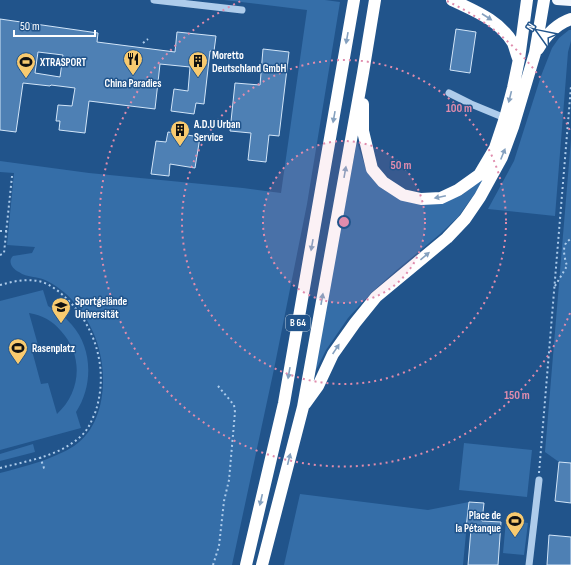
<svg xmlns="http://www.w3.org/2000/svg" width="571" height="565" viewBox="0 0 571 565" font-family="'Sofia Sans Condensed',sans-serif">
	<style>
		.green { fill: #356ea8; fill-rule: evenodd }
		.building { fill: #4e80b4; stroke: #d2e5f8; fill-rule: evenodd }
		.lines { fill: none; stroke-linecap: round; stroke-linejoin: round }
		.path { stroke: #aecceb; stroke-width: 2; stroke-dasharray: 2 3; stroke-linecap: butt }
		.minor { stroke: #aecceb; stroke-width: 7 }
		.major { stroke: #f2f7fe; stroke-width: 10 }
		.highway { stroke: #fff; stroke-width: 12 }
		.oneway { fill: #85a1bf }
		.ring { fill: none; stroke: #e08cad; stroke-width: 2; stroke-dasharray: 2 4 }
		.labels { text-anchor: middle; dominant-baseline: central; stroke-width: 3; stroke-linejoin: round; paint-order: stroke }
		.shield { fill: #21548b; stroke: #bcccdc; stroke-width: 1 }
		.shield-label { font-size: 10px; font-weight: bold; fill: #fff }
		.poi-label { font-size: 11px; font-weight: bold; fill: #fff; stroke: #21548b; text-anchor: start }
		.centre { fill: #e08cad; stroke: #21548b; stroke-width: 2 }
		.ring-label { font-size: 12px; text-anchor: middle; font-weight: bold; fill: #e08cad; stroke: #21548b; stroke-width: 3; stroke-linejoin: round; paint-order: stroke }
	</style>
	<rect width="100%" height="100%" fill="#21548b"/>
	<!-- green -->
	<path class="green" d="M224,0h101l15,2 -33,202 -33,165 -42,196h-232v-92c23,-6 54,-14 74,-27 34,-23 35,-79 19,-114 -9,-21 -26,-42 -48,-52 -8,-4 -18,-2 -26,-8 -6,-3 -12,-10 -6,-16l19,-3 3,-6 -28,-2 7,-72 -14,-1v-11l89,12 154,15 38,5 26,-183z
		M569,30h2v11l-3,11 -13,164 -67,-7 26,-48 27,-85 11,-28 7,-10z
		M571,139v324l-12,-1 -14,-10z
		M357,142l10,30 33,27 42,3 20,-7 19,-16 2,3 -25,35 -18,17 -42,35 -26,23 -24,26 -22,32 -14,28z
		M43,290l5,16c9,5 17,11 24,19 21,24 21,61 4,87l5,16 -81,22v-149zM29,313c13,2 24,8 32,18 23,25 20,61 -4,83l-9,-31 -7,1 -10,-37 7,-2z
		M464,443l68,7 -5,47 -68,-7z
		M33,444l2,8 -35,9v-7z
		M300,494l128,16 41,-8 -6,63h-179z
		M506,520l22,3 -4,32 -21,-2z"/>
	<!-- building -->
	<path class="building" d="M0,19l98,14 -1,9 78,10 2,-20 39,4 -2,15h-4l-6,53 -8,-1 -2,11 -23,-3 3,-22 14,2 2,-24 -30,-3 -5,45 -66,-8 -4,32 -26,-3 1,-9h-4l2,-16 14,1 3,-18 -24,-3 -1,1 -27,-3 -7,49 -16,-2zM38,52l25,3 -3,22 -25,-4z
		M456,29l20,3 -6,41 -20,-3z
		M263,49l26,3 -10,84 -10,-1 -3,27 -18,-2 3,-27 -21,-2 5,-48 25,2z
		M168,132l32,5 -5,31 -25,-4 -1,12 -18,-2 5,-33 10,1z
		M559,462l12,1v40l-16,-2z
		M469,502l15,1 -2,18 19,1 -3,43h-30l3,-36 -5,-1z
		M549,535l22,2v28h-24z"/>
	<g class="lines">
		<!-- path -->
		<path class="path" d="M143,43l5,-4
			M0,231h9
			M0,255l4,-2 8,-77
			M0,285c14,-4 28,-7 42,-3 9,3 18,10 25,17 30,29 42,74 28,114 -4,9 -7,17 -14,23 -21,20 -54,25 -81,32
			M555,286l12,-20c-2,-7 -5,-17 -1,-23 0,-1 5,-4 5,-5
			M40,457l4,11h1
			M539,473l32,-387
			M213,565l6,-19 5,-45 5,-21 6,-68 -1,-7 -16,-19"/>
		<!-- minor -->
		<path class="minor" d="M154,0l88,10
			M449,93l22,11 34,14
			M529,565l10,-85"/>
		<!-- major -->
		<path class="major" d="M557,0l14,1"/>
		<!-- highway -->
		<path class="highway" d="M452,0c23,11 47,20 61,43 2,5 3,10 5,15
			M538,49c8,-14 18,-25 33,-30
			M363,104v27l9,38 11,13 20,13 18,4 20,-1 17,-8 21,-15 16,-27 10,-30 8,-30 6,-29 8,-59
			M305,404l13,-18 15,-32 22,-31 21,-26 71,-59 18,-19 15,-22 22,-40 11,-30 22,-74 9,-53
			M246,565l38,-162 70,-403
			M262,565l41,-158 60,-334 12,-73"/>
	</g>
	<!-- one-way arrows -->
	<defs><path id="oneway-solid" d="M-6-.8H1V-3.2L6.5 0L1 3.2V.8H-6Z"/></defs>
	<g class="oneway">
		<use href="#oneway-solid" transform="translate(487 17) rotate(33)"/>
		<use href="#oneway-solid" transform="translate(347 38) rotate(100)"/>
		<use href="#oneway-solid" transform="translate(510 97) rotate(104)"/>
		<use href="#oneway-solid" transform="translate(334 117) rotate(100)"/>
		<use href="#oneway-solid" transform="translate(503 154) rotate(-68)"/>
		<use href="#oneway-solid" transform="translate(345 172) rotate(-80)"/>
		<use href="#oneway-solid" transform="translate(440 197) rotate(168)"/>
		<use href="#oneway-solid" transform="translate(312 245) rotate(100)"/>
		<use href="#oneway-solid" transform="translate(425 256) rotate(-40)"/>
		<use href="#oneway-solid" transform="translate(322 299) rotate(-80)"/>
		<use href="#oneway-solid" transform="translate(336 349) rotate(-56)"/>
		<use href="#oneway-solid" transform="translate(289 373) rotate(100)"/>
		<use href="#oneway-solid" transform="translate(289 459) rotate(-76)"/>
		<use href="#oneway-solid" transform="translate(261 500) rotate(103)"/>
	</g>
	<!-- distance rings -->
	<circle cx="344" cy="222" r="81" fill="#e08cad" fill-opacity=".12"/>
	<g class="ring">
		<circle cx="344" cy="222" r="81"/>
		<circle cx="344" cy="222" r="162"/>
		<path d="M570 313A244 244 0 1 1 241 1M447 1A244 244 0 0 1 570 131"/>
	</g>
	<!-- icons -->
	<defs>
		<g id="restaurant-pin" transform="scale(1)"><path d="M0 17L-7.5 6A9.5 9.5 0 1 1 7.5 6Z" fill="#f8ca6f" stroke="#21548b"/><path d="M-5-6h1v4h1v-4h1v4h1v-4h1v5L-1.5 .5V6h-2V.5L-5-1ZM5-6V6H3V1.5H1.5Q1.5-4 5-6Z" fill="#111"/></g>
		<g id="building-pin" transform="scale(1)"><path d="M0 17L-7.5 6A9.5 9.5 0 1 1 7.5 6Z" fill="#f8ca6f" stroke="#21548b"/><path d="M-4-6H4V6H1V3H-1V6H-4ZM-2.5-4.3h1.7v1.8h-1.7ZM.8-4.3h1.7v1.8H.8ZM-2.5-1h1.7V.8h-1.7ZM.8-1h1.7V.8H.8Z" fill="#111"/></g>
		<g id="stadium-pin" transform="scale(1)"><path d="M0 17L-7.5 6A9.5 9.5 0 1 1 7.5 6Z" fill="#f8ca6f" stroke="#21548b"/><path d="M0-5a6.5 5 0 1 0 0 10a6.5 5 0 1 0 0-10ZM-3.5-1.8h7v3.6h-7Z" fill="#111"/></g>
		<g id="university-pin" transform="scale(1)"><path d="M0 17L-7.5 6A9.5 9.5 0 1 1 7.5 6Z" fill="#f8ca6f" stroke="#21548b"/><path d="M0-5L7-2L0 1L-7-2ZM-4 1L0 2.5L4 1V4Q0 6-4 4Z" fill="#111"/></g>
	</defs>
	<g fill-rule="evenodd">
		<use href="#restaurant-pin" x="133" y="59"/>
		<use href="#building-pin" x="198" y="61"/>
		<use href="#stadium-pin" x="26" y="62"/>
		<use href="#building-pin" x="180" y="130"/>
		<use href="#university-pin" x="61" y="307"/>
		<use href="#stadium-pin" x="18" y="348"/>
		<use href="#stadium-pin" x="515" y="521"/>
	</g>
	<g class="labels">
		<!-- shield labels -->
		<rect class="shield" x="286" y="315" width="24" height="16" rx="3"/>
		<g class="shield-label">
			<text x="298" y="323">B 64</text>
		</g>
		<!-- poi labels -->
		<g class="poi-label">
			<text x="212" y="55">Moretto<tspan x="212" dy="13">Deutschland GmbH</tspan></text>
			<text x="40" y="62">XTRASPORT</text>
			<text x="133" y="83" text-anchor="middle">China Paradies</text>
			<text x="194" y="124">A.D.U Urban<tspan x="194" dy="13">Service</tspan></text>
			<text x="75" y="301">Sportgelände<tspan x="75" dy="13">Universität</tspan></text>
			<text x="32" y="348">Rasenplatz</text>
			<text x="501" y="515" text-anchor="end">Place de<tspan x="501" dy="13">la Pétanque</tspan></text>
		</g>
	</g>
	<circle cx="344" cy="222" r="6" class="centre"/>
	<g class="ring-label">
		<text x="459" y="112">100 m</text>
		<text x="401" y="169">50 m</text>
		<text x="517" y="399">150 m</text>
	</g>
	<!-- north arrow -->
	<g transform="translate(539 32) rotate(303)" stroke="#21548b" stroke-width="3" paint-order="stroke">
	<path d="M0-3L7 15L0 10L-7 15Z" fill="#ffffff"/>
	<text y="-6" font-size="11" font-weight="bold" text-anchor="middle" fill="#ffffff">N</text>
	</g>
	<!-- scale -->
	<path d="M14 30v6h81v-6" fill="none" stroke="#ffffff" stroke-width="2"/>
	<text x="20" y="30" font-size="12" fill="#ffffff" stroke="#21548b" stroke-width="3" paint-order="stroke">50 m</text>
</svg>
